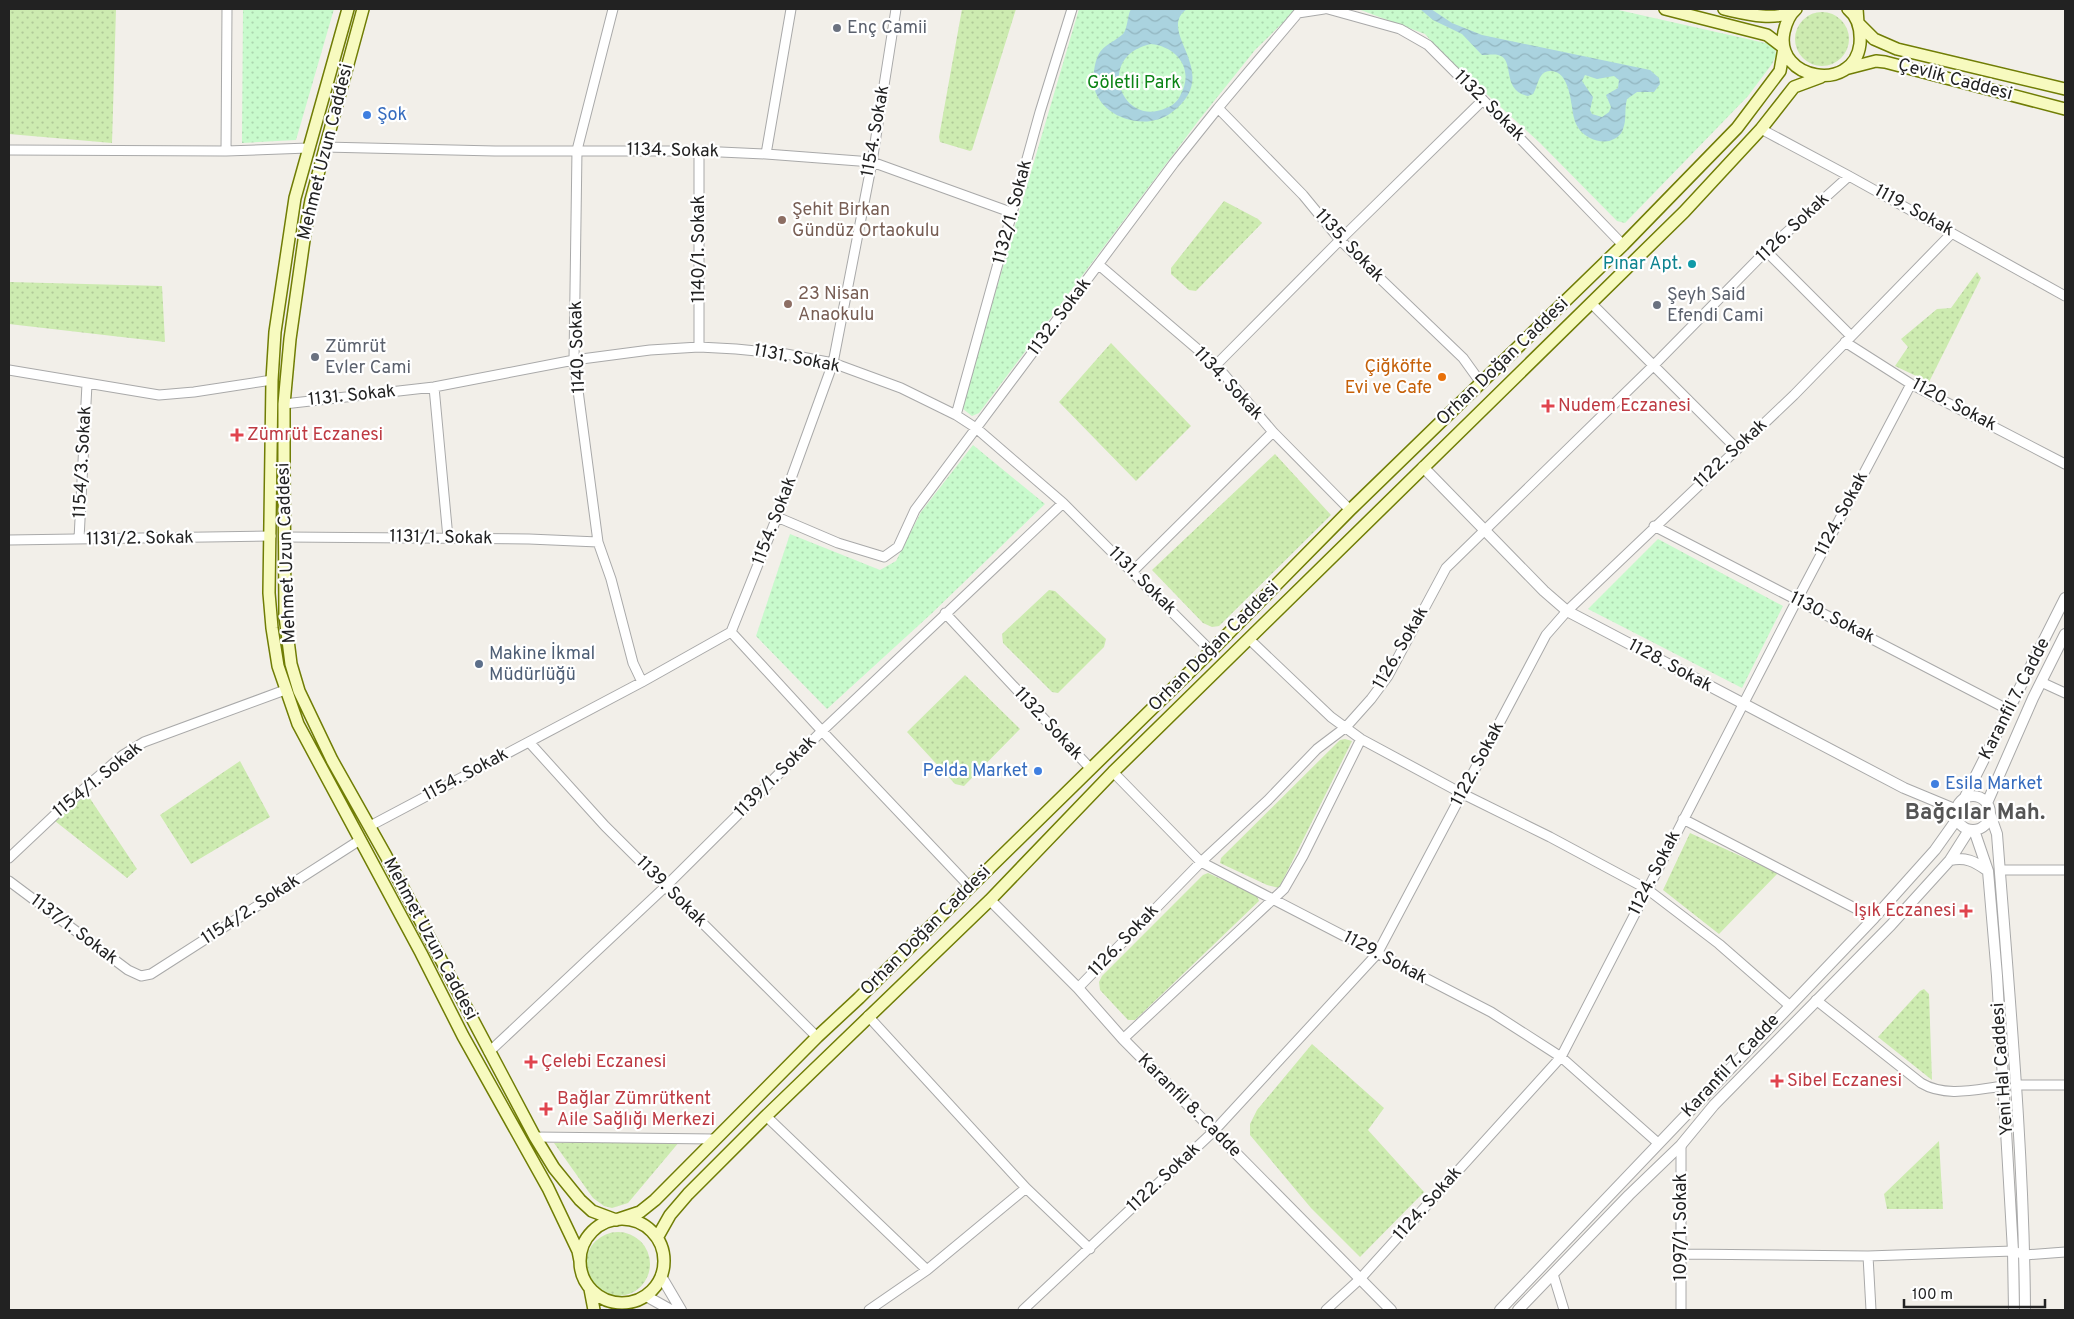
<svg xmlns="http://www.w3.org/2000/svg" width="2074" height="1319" viewBox="0 0 2074 1319" font-family="Overpass,sans-serif">
	<style>
		.grass { fill: url(#grass-dots) }
		.park { fill: url(#park-dots) }
		.water { fill: url(#water-waves); fill-rule: evenodd }
		.lines { fill: none; stroke-linecap: round; stroke-linejoin: round }
		.minor-casing { stroke: #a9a9a9; stroke-width: 11 }
		.tertiary-casing { stroke: #a9a9a9; stroke-width: 12 }
		.secondary-casing { stroke: #707d05; stroke-width: 14 }
		.minor { stroke: #fff; stroke-width: 9 }
		.tertiary { stroke: #fff; stroke-width: 10 }
		.secondary { stroke: #f7fabf; stroke-width: 11 }
		.worship-dot { fill: #6b7280; stroke: #fff; stroke-width: 2 }
		.shop-dot { fill: #3f7fe0; stroke: #fff; stroke-width: 2 }
		.education-dot { fill: #8d6e63; stroke: #fff; stroke-width: 2 }
		.culture-dot { fill: #0f9aa8; stroke: #fff; stroke-width: 2 }
		.food-dot { fill: #e8710a; stroke: #fff; stroke-width: 2 }
		.health-dot { fill: #e0444e; stroke: #fff; stroke-width: 2 }
		.service-dot { fill: #5c6f8a; stroke: #fff; stroke-width: 2 }
		.labels { text-anchor: middle; dominant-baseline: central; stroke-width: 4.5; stroke-linejoin: round; paint-order: stroke }
		.worship-label { font-size: 18px; fill: #5b616d; stroke: #fff; text-anchor: start }
		.street-label { font-size: 18px; fill: #222; stroke: #fff }
		.park-label { font-size: 18px; fill: #0c8416; stroke: #fff }
		.shop-label { font-size: 18px; fill: #366cbe; stroke: #fff; text-anchor: start }
		.education-label { font-size: 18px; fill: #785e54; stroke: #fff; text-anchor: start }
		.culture-label { font-size: 18px; fill: #0d838f; stroke: #fff; text-anchor: end }
		.food-label { font-size: 18px; fill: #c56008; stroke: #fff; text-anchor: end }
		.health-label { font-size: 18px; fill: #be3a42; stroke: #fff; text-anchor: start }
		.service-label { font-size: 18px; fill: #4e5e75; stroke: #fff; text-anchor: start }
		.district-label { font-size: 22px; font-weight: bold; fill: #555; stroke: #fff }
	</style>
	<defs>
		<pattern id="grass-dots" width="8" height="8" patternUnits="userSpaceOnUse" patternTransform="scale(1.25)"><rect width="8" height="8" fill="#cdebb0"/><path d="M2 2h.1M6 6h.1" fill="none" stroke="#b0c997" stroke-width="1.8" stroke-linecap="round"/></pattern>
		<pattern id="park-dots" width="8" height="8" patternUnits="userSpaceOnUse" patternTransform="scale(1.25)"><rect width="8" height="8" fill="#c8facc"/><path d="M2 2h.1M6 6h.1" fill="none" stroke="#acd6af" stroke-width="1.8" stroke-linecap="round"/></pattern>
		<pattern id="water-waves" width="16" height="10" patternUnits="userSpaceOnUse" patternTransform="scale(1.25)"><rect width="16" height="10" fill="#aad3df"/><path d="M0 5q4-4 8 0t8 0" fill="none" stroke="#92b5bf"/></pattern>
	</defs>
	<rect width="100%" height="100%" fill="#f2efe9"/>
	<!-- grass -->
	<path class="grass" d="M9,9h107l-4,134 -103,-9z
		M962,9h54l-44,141 -2,1 -30,-9 -1,-5z
		M1795 39a27 27 0 1 1 54 0a27 27 0 1 1-54 0Z
		M1224,201l34,18 4,4 -66,68 -7,-1 -18,-16v-6z
		M1977,272l4,6 -52,104 -34,-16 13,-19 -7,-8 36,-30 14,-1z
		M9,282l153,4 3,56 -156,-18z
		M1111,343l80,83 -55,55 -77,-79z
		M1275,454l56,61 -112,111 -7,1 -9,-4 -51,-53z
		M1049,590l6,1 51,48 -2,8 -46,46 -6,-1 -49,-49 -1,-9z
		M965,675l55,54 -56,57 -9,-2 -48,-52z
		M1345,739l7,2 -73,147 -12,-3 -47,-22 1,-5 119,-118z
		M240,761l30,56 -79,47 -31,-49z
		M87,794l50,75 -10,9 -72,-57z
		M1690,833l88,40 -59,61 -56,-44z
		M1208,873l44,20 5,3 2,5 -124,119h-7l-28,-30 -1,-8 3,-6 101,-101z
		M1924,989l5,5 3,86 -54,-43 42,-46z
		M1312,1044l72,64 -16,22 56,62 -64,65 -49,-49 -61,-73v-11l7,-14z
		M680,1141l-52,62 -16,5 -8,-2 -11,-8 -39,-55z
		M1939,1141l4,68h-56l-3,-15z
		M586 1264a32 32 0 1 1 64 0a32 32 0 1 1-64 0Z"/>
	<!-- park -->
	<path class="park" d="M243,9h91l-38,131 -54,3z
		M1079,9h218l-42,41 -56,70 -220,293 -7,3 -9,-7 1,-10z
		M1358,9h256l160,36 2,10 -4,9 -24,32 -123,127 -8,-2 -77,-78 -99,-91 -16,-18z
		M973,445l72,59 -114,110 -104,95 -71,-73 34,-102 90,36 16,-9 25,-49z
		M1658,539l125,67 -41,82 -154,-79z"/>
	<!-- water -->
	<path class="water" d="M1131,9h56c-33,23 39,64 -16,104 -30,22 -85,-1 -77,-42 4,-26 12,-23 29,-37 5,-6 4,-18 8,-25zM1151,44c27,3 44,26 29,52 -3,6 -8,10 -14,12 -44,21 -72,-52 -15,-64z
		M1420,9h11l21,14 30,12 168,35 9,8 1,6 -6,8h-17l-10,7c-3,11 0,20 -4,30 -2,7 -8,10 -14,12 -7,1 -13,0 -19,-3 -8,-4 -14,-11 -16,-20 -3,-13 -4,-48 -24,-47 -12,0 -12,16 -17,23l-5,2c-28,-6 -12,-37 -30,-41 -4,-1 -11,0 -16,0l-20,-21 -29,-14zM1585,75l12,4 17,-3 5,4 -1,8 -12,7 5,12 -2,5 -7,5 -10,-3 -2,-4 3,-13 -11,-16z"/>
	<g class="lines">
		<!-- minor casing -->
		<g class="minor-casing">
			<path id="minor" d="M613,9l-36,141 -3,210 24,182 13,37 22,84 9,19
				M1328,9l72,20 28,16 55,55 140,145
				M1218,108l85,87 37,45 123,118 18,25
				M1761,129l88,47 216,120
				M324,147l171,4h204l67,3 106,8 141,51
				M9,150l217,1 82,-3
				M226,151l1,-142
				M766,154l25,-145
				M1766,251l85,85
				M1099,265l117,100 57,67 77,78
				M1591,303l146,146
				M1845,342l66,42 154,80
				M699,347v-196
				M1216,365l124,-125 143,-140
				M9,370l150,25 35,-3 78,-12
				M434,387l14,151
				M284,404l150,-17 140,-27 76,-10 49,-3 37,2 50,5 47,9 68,25 55,27 20,13 87,75 148,148
				M956,415l84,-303 32,-103
				M777,517l61,26 46,14 14,-10 17,-37 259,-347 44,-55 80,-95 26,-4
				M1654,526l355,184
				M285,537l244,2 69,3
				M79,539l8,-155
				M9,540l262,-4
				M1133,571l140,-139
				M945,613l145,155
				M731,632l91,99 148,156
				M1249,639l82,78 30,22 102,55 87,43 97,52 72,55 70,61
				M2041,682l24,11
				M529,742l76,84 212,211
				M1113,772l88,90 290,150 70,45 97,86
				M1683,819l191,99
				M370,826l272,-144 89,-50 46,-115 56,-154 39,-201 24,-153
				M9,858l52,-49 62,-54 21,-13 141,-52
				M2000,870h65
				M9,881l119,89 13,6 10,-2 209,-134
				M1078,988l123,-126 67,-62 49,-51 29,-22 25,-28 17,-23 58,-108 207,-202 113,-115 83,-75
				M1816,1000l105,83c25,15 56,6 83,3
				M868,1016l158,172 64,61
				M1123,1039l161,-150 19,-33 58,-117
				M489,1052l176,-165 157,-156 241,-228
				M2017,1085h48
				M766,1116l161,154
				M535,1137l180,2
				M1681,1145v165
				M1681,1254l187,2 145,-5 12,4 40,-3
				M1868,1256l3,54
				M1553,1274l11,36
				M869,1310l58,-40 99,-82
				M1023,1310l191,-179 163,-177 169,-319 21,-24 227,-216 158,-162
				M1326,1310l34,-31 201,-222 236,-457 114,-216"/>
		</g>
		<!-- tertiary casing -->
		<g class="tertiary-casing">
			<path id="tertiary" d="M1423,467l121,124 23,20 337,177 53,22
				M1956 813a17 17 0 1 1 34 0a17 17 0 1 1-34 0Z
				M1964,799l101,-201
				M1987,803l46,-105 32,-64
				M1990,814l7,20c12,159 27,317 28,476
				M1974,830l14,41 9,105 16,275 1,59
				M1950,860c16,-3 24,1 38,11
				M990,900l88,88 45,51 268,271
				M661,1276l20,34
				M646,1296l25,14
				M1500,1310l374,-392 61,-68 22,-31
				M1518,1310l111,-115 52,-50 33,-40 177,-180 59,-65 19,-30"/>
		</g>
		<!-- secondary casing -->
		<g class="secondary-casing">
			<path id="secondary" d="M348,9l-53,189 -20,134 -3,48 -3,213 3,35 6,38 20,58 123,229 42,83 85,152 30,63 2,10
				M363,9l-52,191 -6,33 -15,106 -6,65v65l1,147 6,48 8,27 33,69 54,96 149,281 19,31 26,32 12,11 24,9 24,-8 15,-12 162,-163 42,-39 111,-111 241,-236 139,-141 273,-265 114,-117 43,-57 4,-23 -17,-13 -102,-26
				M1724,9c23,5 47,12 69,3
				M1796,9c-7,6 -10,14 -12,23 -10,48 70,62 76,12 1,-13 -2,-27 -12,-35
				M1857,9l1,14 16,16 23,10 168,40
				M1845,69l31,-8 9,1 180,47
				M580 1261a42 42 0 1 1 84 0a42 42 0 1 1-84 0Z
				M657,1238l13,-23 18,-21 78,-78 224,-216 123,-128 571,-560 77,-83 33,-42 27,-10
				M590,1289l4,21"/>
		</g>
		<!-- minor -->
		<use href="#minor" class="minor"/>
		<!-- tertiary -->
		<use href="#tertiary" class="tertiary"/>
		<!-- secondary -->
		<use href="#secondary" class="secondary"/>
	</g>
	<!-- markers -->
	<g class="worship-dot">
		<circle cx="837" cy="28" r="5"/>
		<circle cx="1657" cy="305" r="5"/>
		<circle cx="315" cy="357" r="5"/>
	</g>
	<g class="shop-dot">
		<circle cx="367" cy="115" r="5"/>
		<circle cx="1038" cy="771" r="5"/>
		<circle cx="1935" cy="784" r="5"/>
	</g>
	<g class="education-dot">
		<circle cx="782" cy="220" r="5"/>
		<circle cx="788" cy="304" r="5"/>
	</g>
	<circle class="culture-dot" cx="1692" cy="264" r="5"/>
	<circle class="food-dot" cx="1442" cy="377" r="5"/>
	<g class="health-dot">
		<path d="M1545.5 398.5h5v5h5v5h-5v5h-5v-5h-5v-5h5z"/>
		<path d="M234.5 427.5h5v5h5v5h-5v5h-5v-5h-5v-5h5z"/>
		<path d="M1963.5 903.5h5v5h5v5h-5v5h-5v-5h-5v-5h5z"/>
		<path d="M528.5 1054.5h5v5h5v5h-5v5h-5v-5h-5v-5h5z"/>
		<path d="M1774.5 1073.5h5v5h5v5h-5v5h-5v-5h-5v-5h5z"/>
		<path d="M543.5 1101.5h5v5h5v5h-5v5h-5v-5h-5v-5h5z"/>
	</g>
	<circle class="service-dot" cx="479" cy="664" r="5"/>
	<g class="labels">
		<!-- worship labels -->
		<g class="worship-label">
			<text x="847" y="28">Enç Camii</text>
			<text x="1667" y="295">Şeyh Said<tspan x="1667" dy="21">Efendi Cami</tspan></text>
			<text x="325" y="347">Zümrüt<tspan x="325" dy="21">Evler Cami</tspan></text>
		</g>
		<!-- street labels -->
		<g class="street-label">
			<text transform="translate(1955 80) rotate(15)">Çevlik Caddesi</text>
			<text transform="translate(1489 106) rotate(45)">1132. Sokak</text>
			<text transform="translate(876 131) rotate(-80)">1154. Sokak</text>
			<text transform="translate(673 151) rotate(1)">1134. Sokak</text>
			<text transform="translate(326 152) rotate(-76)">Mehmet Uzun Caddesi</text>
			<text transform="translate(1914 211) rotate(29)">1119. Sokak</text>
			<text transform="translate(1013 212) rotate(-75)">1132/1. Sokak</text>
			<text transform="translate(1793 228) rotate(-43)">1126. Sokak</text>
			<text transform="translate(1349 246) rotate(47)">1135. Sokak</text>
			<text transform="translate(699 249) rotate(-90)">1140/1. Sokak</text>
			<text transform="translate(1060 317) rotate(-53)">1132. Sokak</text>
			<text transform="translate(578 347) rotate(-92)">1140. Sokak</text>
			<text transform="translate(797 359) rotate(11)">1131. Sokak</text>
			<text transform="translate(1503 362) rotate(-44)">Orhan Doğan Caddesi</text>
			<text transform="translate(1228 384) rotate(47)">1134. Sokak</text>
			<text transform="translate(352 396) rotate(-6)">1131. Sokak</text>
			<text transform="translate(1954 405) rotate(28)">1120. Sokak</text>
			<text transform="translate(1731 454) rotate(-43)">1122. Sokak</text>
			<text transform="translate(83 462) rotate(-87)">1154/3. Sokak</text>
			<text transform="translate(1842 514) rotate(-62)">1124. Sokak</text>
			<text transform="translate(775 521) rotate(-69)">1154. Sokak</text>
			<text transform="translate(441 538) rotate(1)">1131/1. Sokak</text>
			<text transform="translate(140 539) rotate(-1)">1131/2. Sokak</text>
			<text transform="translate(287 553) rotate(-92)">Mehmet Uzun Caddesi</text>
			<text transform="translate(1142 581) rotate(45)">1131. Sokak</text>
			<text transform="translate(1832 618) rotate(27)">1130. Sokak</text>
			<text transform="translate(1214 647) rotate(-45)">Orhan Doğan Caddesi</text>
			<text transform="translate(1401 648) rotate(-60)">1126. Sokak</text>
			<text transform="translate(1670 666) rotate(28)">1128. Sokak</text>
			<text transform="translate(2015 699) rotate(-63)">Karanfil 7. Cadde</text>
			<text transform="translate(1048 724) rotate(47)">1132. Sokak</text>
			<text transform="translate(1478 764) rotate(-62)">1122. Sokak</text>
			<text transform="translate(466 775) rotate(-28)">1154. Sokak</text>
			<text transform="translate(776 777) rotate(-45)">1139/1. Sokak</text>
			<text transform="translate(98 780) rotate(-39)">1154/1. Sokak</text>
			<text transform="translate(1655 873) rotate(-63)">1124. Sokak</text>
			<text transform="translate(671 892) rotate(45)">1139. Sokak</text>
			<text transform="translate(251 910) rotate(-33)">1154/2. Sokak</text>
			<text transform="translate(74 930) rotate(37)">1137/1. Sokak</text>
			<text transform="translate(926 931) rotate(-45)">Orhan Doğan Caddesi</text>
			<text transform="translate(430 939) rotate(62)">Mehmet Uzun Caddesi</text>
			<text transform="translate(1124 941) rotate(-46)">1126. Sokak</text>
			<text transform="translate(1385 958) rotate(28)">1129. Sokak</text>
			<text transform="translate(1731 1066) rotate(-47)">Karanfil 7. Cadde</text>
			<text transform="translate(2003 1069) rotate(-94)">Yeni Hal Caddesi</text>
			<text transform="translate(1189 1106) rotate(45)">Karanfil 8. Cadde</text>
			<text transform="translate(1164 1178) rotate(-43)">1122. Sokak</text>
			<text transform="translate(1428 1204) rotate(-48)">1124. Sokak</text>
			<text transform="translate(1681 1227) rotate(-90)">1097/1. Sokak</text>
		</g>
		<!-- park labels -->
		<g class="park-label">
			<text x="1134" y="83">Göletli Park</text>
		</g>
		<!-- shop labels -->
		<g class="shop-label">
			<text x="377" y="115">Şok</text>
			<text x="1028" y="771" text-anchor="end">Pelda Market</text>
			<text x="1945" y="784">Esila Market</text>
		</g>
		<!-- education labels -->
		<g class="education-label">
			<text x="792" y="210">Şehit Birkan<tspan x="792" dy="21">Gündüz Ortaokulu</tspan></text>
			<text x="798" y="294">23 Nisan<tspan x="798" dy="21">Anaokulu</tspan></text>
		</g>
		<!-- culture labels -->
		<g class="culture-label">
			<text x="1682" y="264">Pınar Apt.</text>
		</g>
		<!-- food labels -->
		<g class="food-label">
			<text x="1432" y="367">Çiğköfte<tspan x="1432" dy="21">Evi ve Cafe</tspan></text>
		</g>
		<!-- health labels -->
		<g class="health-label">
			<text x="1558" y="406">Nudem Eczanesi</text>
			<text x="247" y="435">Zümrüt Eczanesi</text>
			<text x="1956" y="911" text-anchor="end">Işık Eczanesi</text>
			<text x="541" y="1062">Çelebi Eczanesi</text>
			<text x="1787" y="1081">Sibel Eczanesi</text>
			<text x="557" y="1099">Bağlar Zümrütkent<tspan x="557" dy="21">Aile Sağlığı Merkezi</tspan></text>
		</g>
		<!-- service labels -->
		<g class="service-label">
			<text x="489" y="654">Makine İkmal<tspan x="489" dy="21">Müdürlüğü</tspan></text>
		</g>
		<!-- district labels -->
		<g class="district-label">
			<text x="1975" y="813">Bağcılar Mah.</text>
		</g>
	</g>
	<!-- border -->
	<rect width="2074" height="1319" fill="none" stroke="#222222" stroke-width="20"/>
	<!-- scale -->
	<path d="M1904 1299v8h141v-8" fill="none" stroke="#222222" stroke-width="2.5"/>
	<text x="1912" y="1299" font-size="15" fill="#222222" stroke="#ffffff" stroke-width="4" paint-order="stroke">100 m</text>
</svg>
